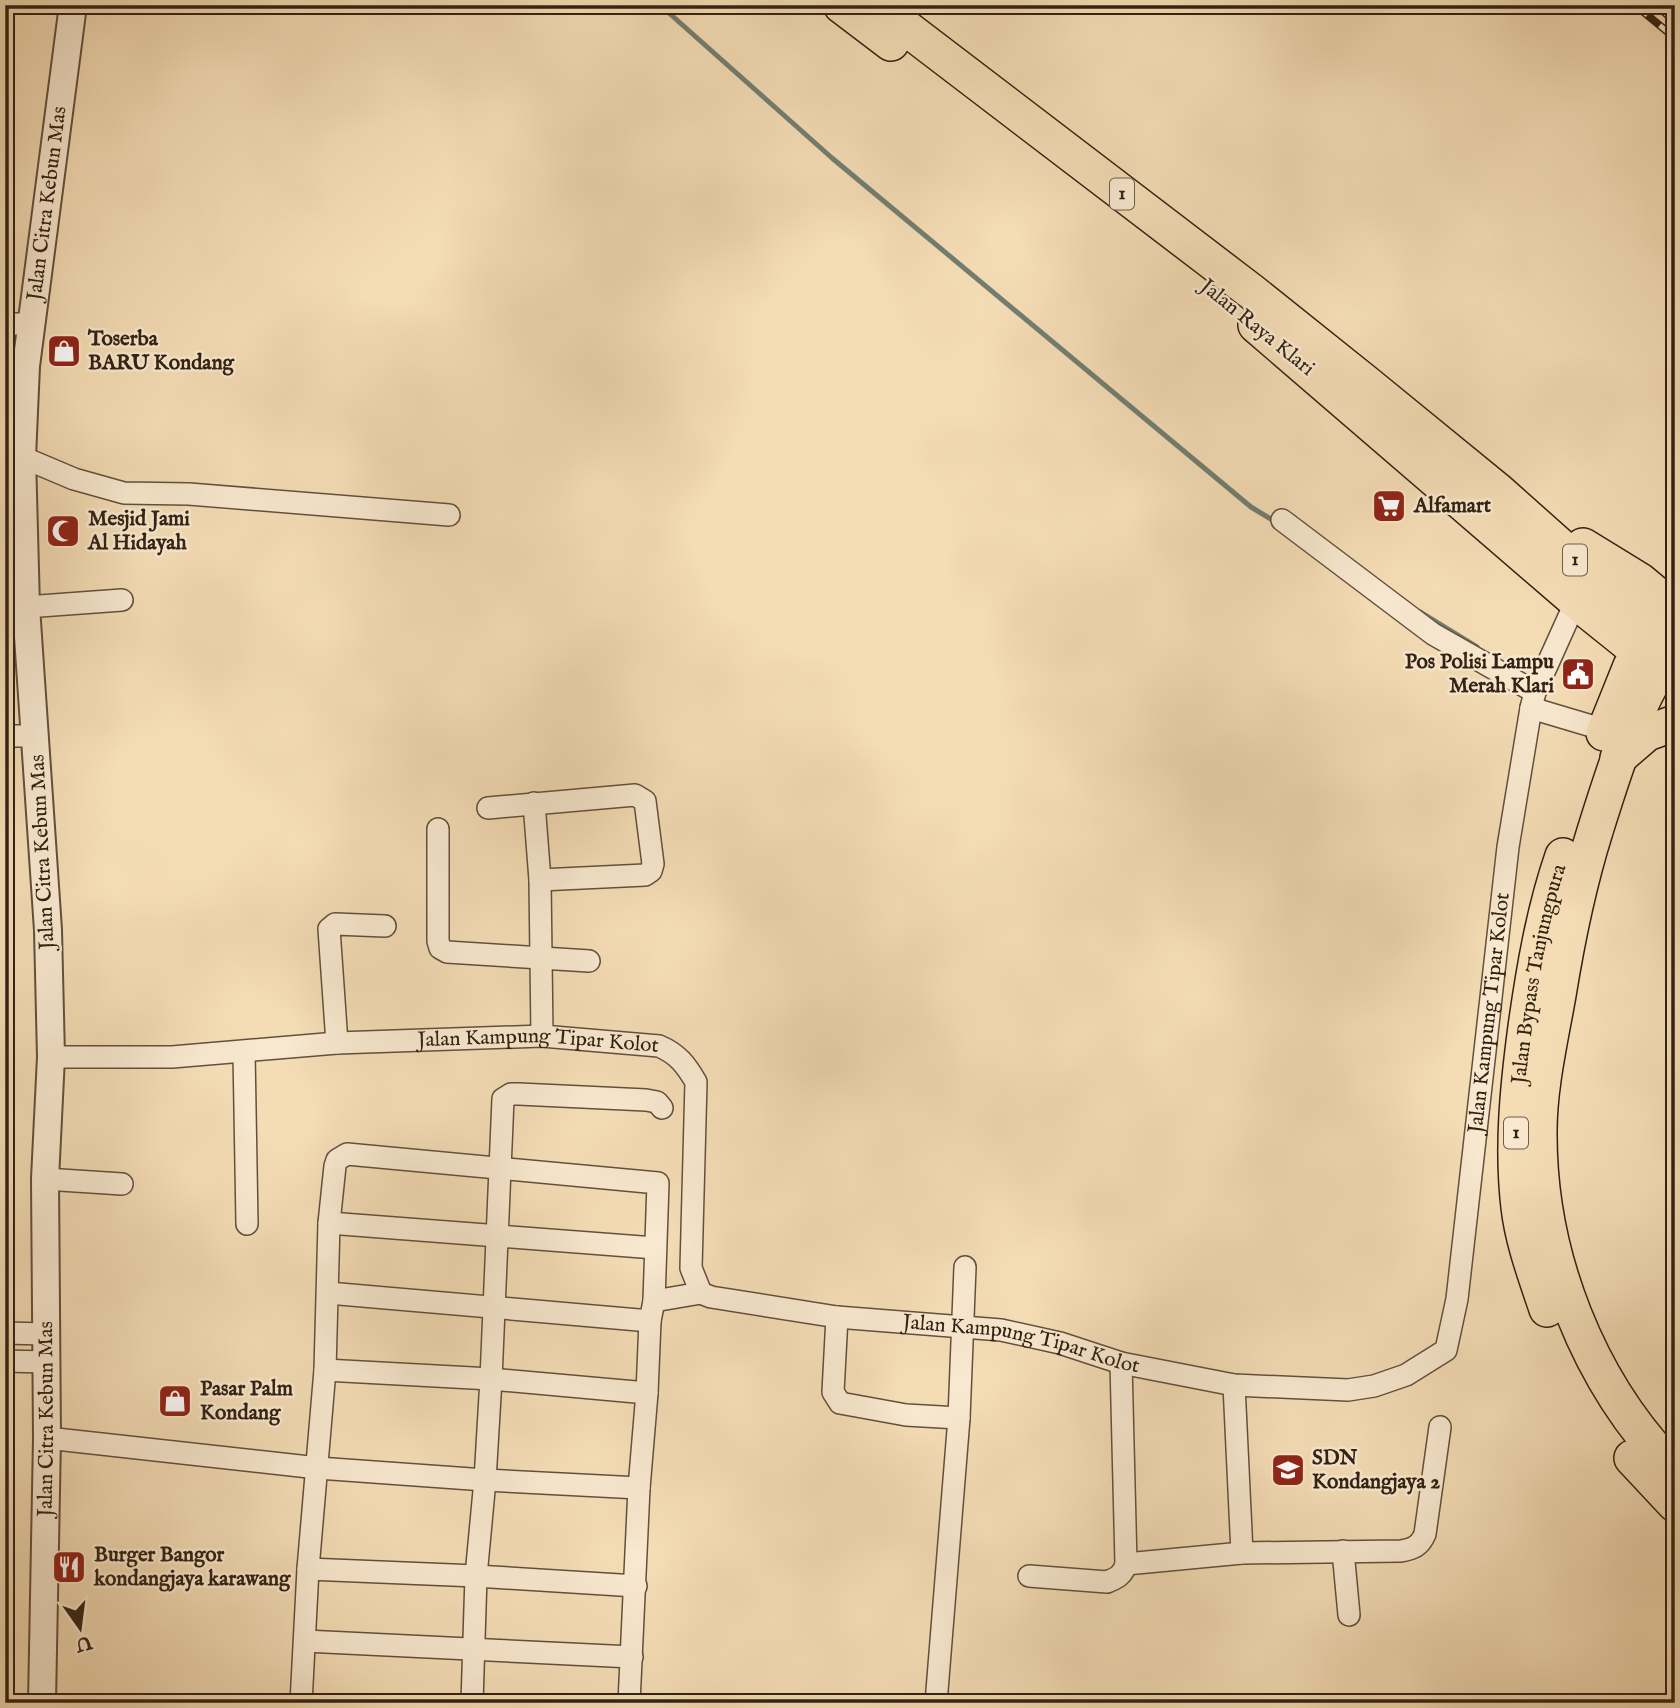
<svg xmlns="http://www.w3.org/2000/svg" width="1680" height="1708" viewBox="0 0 1680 1708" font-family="'IM FELL English',serif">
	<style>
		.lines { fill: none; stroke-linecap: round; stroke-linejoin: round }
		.stream { stroke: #727e71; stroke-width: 5 }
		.minor-casing { stroke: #62503c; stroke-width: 24 }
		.tertiary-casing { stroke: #62503c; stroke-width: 30 }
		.trunk-casing { stroke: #322213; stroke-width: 38 }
		.minor { stroke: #f8e8cf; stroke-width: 21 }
		.tertiary { stroke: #f8e8cf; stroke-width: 26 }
		.trunk { stroke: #f4dcb5; stroke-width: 35 }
		.rail-casing { stroke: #322213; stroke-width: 8 }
		.rail { stroke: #f8e8cf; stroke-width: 5; stroke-dasharray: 16; stroke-linecap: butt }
		.labels { text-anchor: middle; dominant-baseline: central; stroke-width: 5; stroke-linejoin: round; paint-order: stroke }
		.shield { fill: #f8e8cf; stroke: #6d5d4b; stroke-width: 2 }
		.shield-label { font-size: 19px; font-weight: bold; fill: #322213 }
		.street-label { font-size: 21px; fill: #322213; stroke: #f8e8cf }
		.poi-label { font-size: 21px; font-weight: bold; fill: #322213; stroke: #f8e8cf; text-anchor: start }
	</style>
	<rect width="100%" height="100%" fill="#f4dcb5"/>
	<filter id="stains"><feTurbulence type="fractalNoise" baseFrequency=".00286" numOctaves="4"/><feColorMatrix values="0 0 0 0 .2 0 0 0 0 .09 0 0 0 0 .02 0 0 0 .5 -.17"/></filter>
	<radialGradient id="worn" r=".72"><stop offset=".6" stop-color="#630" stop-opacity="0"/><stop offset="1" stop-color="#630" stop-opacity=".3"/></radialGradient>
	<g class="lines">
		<!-- stream -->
		<path class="stream" d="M660,5l172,153 419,349 23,14
			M1420,612l57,35"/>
		<!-- minor casing -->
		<g class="minor-casing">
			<g id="minor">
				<path d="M5,324h26"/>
				<path d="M22,457l52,22 50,14 65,1 260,21"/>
				<path d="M5,508l18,2"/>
				<path d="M1282,520l151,114 102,58"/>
				<path d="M26,607l96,-7"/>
				<path d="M1531,708l74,22"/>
				<path d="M5,736h31"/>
				<path d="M534,803l6,77 2,156"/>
				<path d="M488,808l147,-13 10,6 8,63 -2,7 -6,4 -105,5"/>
				<path d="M438,829v112l2,7 7,4 142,9"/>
				<path d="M337,1043l-8,-114 6,-5 50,2"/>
				<path d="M244,1052l3,172"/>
				<path id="s1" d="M51,1057h121l165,-14 205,-7 117,10c19,8 27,19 37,36l-5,186 10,25 10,4 126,20 164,13 59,13 61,20 113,22 114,5 26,-4 32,-11 40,-25 11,-51 51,-452 23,-139 4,-16 41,-91"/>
				<path d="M45,1179l77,5"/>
				<path d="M329,1223l326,25"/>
				<path d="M328,1293l322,28"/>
				<path d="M654,1301l47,-8"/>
				<path d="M837,1317l-4,75 7,11 66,12 53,3"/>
				<path d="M5,1333l40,1"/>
				<path d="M5,1361l41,1"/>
				<path d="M325,1370l166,9 156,14"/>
				<path d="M1234,1385l8,168"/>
				<path d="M47,1438l271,30 167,12 154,8"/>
				<path d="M1343,1551l6,64"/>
				<path d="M1126,1564l116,-11 159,-2c12,-2 19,-5 24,-17l15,-107"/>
				<path d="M308,1569l168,7 160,10"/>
				<path d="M1029,1576l78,6c10,-4 16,-7 19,-18l-5,-201"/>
				<path d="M305,1641l327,16"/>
				<path d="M301,1703l7,-134 17,-199 4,-147 6,-57 2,-6 10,-6 311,29 -4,118 -4,20 -3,72 -8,95 -10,215"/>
				<path d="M472,1703l4,-127 9,-96 6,-101 12,-280 8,-5h8l127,6 11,2 5,6"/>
				<path d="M936,1703l23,-285 6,-151"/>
			</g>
		</g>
		<!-- tertiary casing -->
		<g class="tertiary-casing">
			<g id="tertiary">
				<path id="s2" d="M42,1703l5,-265 -2,-259 6,-122 -3,-127 -22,-323 -4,-150 4,-91 47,-361"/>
			</g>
		</g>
		<!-- trunk casing -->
		<g class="trunk-casing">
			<g id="trunk">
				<path d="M841,5l50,38"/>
				<path d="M876,5l376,287 115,92 131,107 175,156c-38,55 -58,120 -78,184 -17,54 -28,108 -37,164 -8,45 -19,92 -19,136 -1,124 49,252 136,340"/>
				<path d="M1256,325l332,286 71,57"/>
				<path d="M1583,546l57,35 35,29"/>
				<path d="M1604,733l27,-67 20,-34"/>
				<path d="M1618,758l29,-25 28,-10"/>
				<path id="s3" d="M1547,1309c-11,-33 -24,-67 -28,-102 -7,-60 -1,-120 7,-180 8,-57 18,-116 37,-171"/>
				<path d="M1632,1458l43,46"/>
			</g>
		</g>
		<!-- minor -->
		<use href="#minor" class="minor"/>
		<!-- tertiary -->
		<use href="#tertiary" class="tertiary"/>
		<!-- trunk -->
		<use href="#trunk" class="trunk"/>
		<!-- rail casing -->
		<g class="rail-casing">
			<path id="rail" d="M1635,5l40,33
				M1655,5l20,16"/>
		</g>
		<!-- rail -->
		<use href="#rail" class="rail"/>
	</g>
	<!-- icons -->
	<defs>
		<g id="shop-square" transform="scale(1.75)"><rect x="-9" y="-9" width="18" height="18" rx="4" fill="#8f2418" stroke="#f8e8cf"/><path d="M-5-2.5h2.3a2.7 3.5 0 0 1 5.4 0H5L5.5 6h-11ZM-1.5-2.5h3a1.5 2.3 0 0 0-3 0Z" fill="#fff"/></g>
		<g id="supermarket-square" transform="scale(1.75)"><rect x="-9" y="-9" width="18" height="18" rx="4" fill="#8f2418" stroke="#f8e8cf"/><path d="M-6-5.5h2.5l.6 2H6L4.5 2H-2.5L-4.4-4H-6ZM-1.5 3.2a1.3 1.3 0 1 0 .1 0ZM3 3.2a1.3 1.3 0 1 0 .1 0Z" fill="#fff"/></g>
		<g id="mosque-square" transform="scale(1.75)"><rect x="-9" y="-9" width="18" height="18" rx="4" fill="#8f2418" stroke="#f8e8cf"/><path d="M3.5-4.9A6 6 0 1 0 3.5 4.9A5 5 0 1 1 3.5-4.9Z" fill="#fff"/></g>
		<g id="civic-square" transform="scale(1.75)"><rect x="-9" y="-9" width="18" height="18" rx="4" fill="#8f2418" stroke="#f8e8cf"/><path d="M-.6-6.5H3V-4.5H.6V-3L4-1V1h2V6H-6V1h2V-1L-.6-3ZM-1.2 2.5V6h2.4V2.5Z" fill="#fff"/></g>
		<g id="school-square" transform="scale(1.75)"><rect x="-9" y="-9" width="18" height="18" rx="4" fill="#8f2418" stroke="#f8e8cf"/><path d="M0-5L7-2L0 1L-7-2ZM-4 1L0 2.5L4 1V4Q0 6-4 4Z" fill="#fff"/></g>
		<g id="restaurant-square" transform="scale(1.75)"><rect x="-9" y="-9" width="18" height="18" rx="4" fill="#8f2418" stroke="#f8e8cf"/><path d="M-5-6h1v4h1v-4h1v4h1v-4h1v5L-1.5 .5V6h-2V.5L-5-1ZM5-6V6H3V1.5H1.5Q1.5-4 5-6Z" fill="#fff"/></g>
	</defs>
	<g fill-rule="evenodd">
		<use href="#shop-square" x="64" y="351"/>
		<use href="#supermarket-square" x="1389" y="506"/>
		<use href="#mosque-square" x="63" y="531"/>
		<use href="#civic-square" x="1578" y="674"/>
		<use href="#shop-square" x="175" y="1401"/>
		<use href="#school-square" x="1288" y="1470"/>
		<use href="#restaurant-square" x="69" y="1567"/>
	</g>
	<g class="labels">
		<!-- shield labels -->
		<g class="shield">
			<rect x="1110" y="178.5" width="24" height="31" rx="5"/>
			<rect x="1563" y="544.5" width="24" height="31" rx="5"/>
			<rect x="1504" y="1117.5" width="24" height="31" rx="5"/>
		</g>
		<g class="shield-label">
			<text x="1122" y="194">1</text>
			<text x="1575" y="560">1</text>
			<text x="1516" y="1133">1</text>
		</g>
		<!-- street labels -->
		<g class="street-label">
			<text stroke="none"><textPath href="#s2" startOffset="1502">Jalan Citra Kebun Mas</textPath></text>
			<text transform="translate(1257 328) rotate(39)">Jalan Raya Klari</text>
			<text transform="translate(43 852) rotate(-93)">Jalan Citra Kebun Mas</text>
			<text stroke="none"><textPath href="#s3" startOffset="341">Jalan Bypass Tanjungpura</textPath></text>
			<text stroke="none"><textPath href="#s1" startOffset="1979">Jalan Kampung Tipar Kolot</textPath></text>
			<text stroke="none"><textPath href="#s1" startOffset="488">Jalan Kampung Tipar Kolot</textPath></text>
			<text stroke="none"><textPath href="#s1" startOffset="1200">Jalan Kampung Tipar Kolot</textPath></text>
			<text stroke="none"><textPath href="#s2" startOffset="284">Jalan Citra Kebun Mas</textPath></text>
		</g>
		<!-- poi labels -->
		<g class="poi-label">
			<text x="88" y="339">Toserba<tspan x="88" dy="24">BARU Kondang</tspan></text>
			<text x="1414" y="506">Alfamart</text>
			<text x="88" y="519">Mesjid Jami<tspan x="88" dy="24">Al Hidayah</tspan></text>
			<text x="1554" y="662" text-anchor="end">Pos Polisi Lampu<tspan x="1554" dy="24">Merah Klari</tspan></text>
			<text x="200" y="1389">Pasar Palm<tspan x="200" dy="24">Kondang</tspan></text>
			<text x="1312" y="1458">SDN<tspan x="1312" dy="24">Kondangjaya 2</tspan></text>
			<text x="94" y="1555">Burger Bangor<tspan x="94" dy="24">kondangjaya karawang</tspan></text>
		</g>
	</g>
	<!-- margin -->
	<rect width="1680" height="1708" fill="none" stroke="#f4dcb5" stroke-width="28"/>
	<rect x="7" y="7" width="1666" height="1694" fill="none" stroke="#322213" stroke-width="3.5"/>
	<rect x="14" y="14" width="1652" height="1680" fill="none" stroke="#322213" stroke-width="2"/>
	<!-- north arrow -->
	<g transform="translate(80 1628) rotate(166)" stroke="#f8e8cf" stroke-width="5" paint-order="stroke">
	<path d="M0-5L12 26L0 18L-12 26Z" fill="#322213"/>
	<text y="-10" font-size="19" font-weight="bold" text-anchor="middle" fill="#322213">U</text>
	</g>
	<rect width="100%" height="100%" filter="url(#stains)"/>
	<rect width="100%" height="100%" fill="url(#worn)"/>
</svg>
